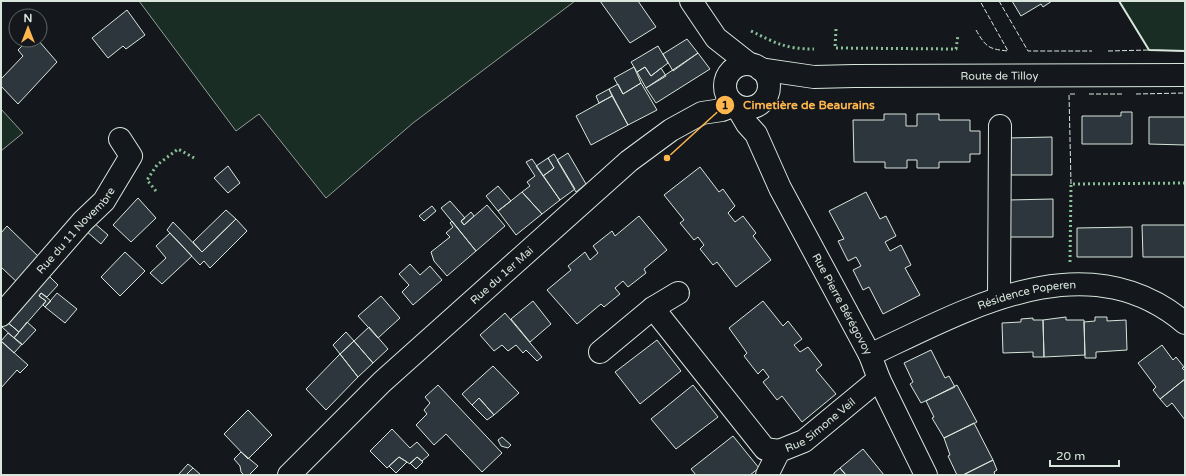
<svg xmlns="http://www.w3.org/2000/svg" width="1186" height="476" viewBox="0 0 1186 476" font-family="'Varela Round',sans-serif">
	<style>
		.green { fill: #1a2d24; stroke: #939e99 }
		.building { fill: #2c363c; stroke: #d8e6dc }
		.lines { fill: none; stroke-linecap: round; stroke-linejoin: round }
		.minor-casing { stroke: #d8e6dc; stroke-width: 24 }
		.minor { stroke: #14181c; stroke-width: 22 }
		.hedge { stroke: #8ac095; stroke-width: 3; stroke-dasharray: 2 3; stroke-linecap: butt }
		.fence { stroke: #d8e6dc; stroke-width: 1; stroke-dasharray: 5 2; stroke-linecap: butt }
		.wall { stroke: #d8e6dc; stroke-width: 2 }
		.labels { text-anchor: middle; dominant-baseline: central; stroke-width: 3; stroke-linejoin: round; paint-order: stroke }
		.street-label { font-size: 11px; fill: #d8e6dc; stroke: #14181c }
		.leader { fill: none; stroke: #ffb74d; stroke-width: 1.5 }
		.callout-dot { fill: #ffb74d; stroke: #14181c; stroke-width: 1.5 }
		.mark-label { font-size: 12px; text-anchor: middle; font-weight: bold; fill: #111 }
		.callout-label { font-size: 12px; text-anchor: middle; font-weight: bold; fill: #ffb74d; stroke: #14181c; stroke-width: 3; stroke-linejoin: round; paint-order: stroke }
	</style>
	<rect width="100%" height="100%" fill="#14181c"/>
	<!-- green -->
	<path class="green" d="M139,1h436l-162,122 -87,75 -67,-84 -23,17z
		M1119,1h66v50l-36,-1z
		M1,109l22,24 -22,18z"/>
	<!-- building -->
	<path class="building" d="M600,1h38l18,26 -26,16z
		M1012,1h40l-9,6 -2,-3 -20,12z
		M127,10l18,25 -19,14 -3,-3 -15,12 -16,-20z
		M687,39l11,14 -25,18 -10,-17z
		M28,40h10l19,22 -39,42 -17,-18v-7l22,-23 -5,-6z
		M658,46l10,17 -17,13 -6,-9 -8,5 -6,-10z
		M698,53l12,16 -54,34 -10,-15z
		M634,67l7,16 -18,11 -9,-16z
		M645,67l6,9 10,-8 5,8 -20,12 -9,-16z
		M641,83l16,27 -29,15 -19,-36 9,-5 5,10z
		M609,89l3,7 -13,7 -3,-7z
		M612,96l16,29 -37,20 -15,-29z
		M1121,112h11v32h-50v-28h39z
		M884,114h22v12h11v-12h22v6h31v11h10v23h-10v8h-31v6h-22v-8h-10v8h-22v-6h-31l-1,-42h31z
		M1149,117h36v28l-36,-1z
		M1052,137v38h-44v-37z
		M568,153l18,31 -10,8 -19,-32z
		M554,154l21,35 -15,11 -17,-24 11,-8 -6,-10z
		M548,158l6,10 -11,8 -7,-10z
		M532,159l28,41 -18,14 -20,-22 8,-6 -3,-4 8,-6 -9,-14z
		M228,166l12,17 -12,10 -14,-15z
		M700,167l19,25 4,-3 12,17 -7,7 7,9 8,-6 13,17 -3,3 18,24 -35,27 -19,-25 -4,3 -13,-16 4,-4 -6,-8 -4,3 -14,-17 4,-3 -20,-25z
		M498,186l13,15 -13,10 -12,-15z
		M522,192l20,22 -26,21 -18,-24z
		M866,192l14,27 6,-3 10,20 -11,6 5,9 11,-6 10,20 -6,3 15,27 -37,19 -14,-27 -6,3 -10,-20 8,-4 -5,-9 -8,4 -10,-20 6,-2 -15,-28z
		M138,198l18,20 -25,24 -18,-17z
		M1053,199v38h-44l-1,-37z
		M450,201l15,17 -4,3 3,4 23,-20 18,21 -29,25 -35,-43z
		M432,206l4,5 -12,10 -5,-5z
		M226,210l10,9 -34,33 -9,-10z
		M471,212l3,4 -10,9 -3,-4z
		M639,216l28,34 -23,19 2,4 -18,14 -5,-6 -8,7 5,6 -16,13 -3,-3 -24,20 -30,-34 24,-20 -3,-4 17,-14 5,8 8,-7 -5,-7 19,-15 3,5z
		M236,219l11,12 -37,37 -6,-7 -4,4 -33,-35 6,-8 29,30z
		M452,221l24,30 -29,25 -13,-15 -3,-9 19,-15 -4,-4 7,-6 -3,-4z
		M93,222l15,13 -7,9 -15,-13z
		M1142,225h43v32h-42z
		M7,226l35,34 -23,24 -18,-17v-34z
		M1132,227v30h-55v-29z
		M170,233l22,23 -30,28 -12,-11 16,-15 -10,-12z
		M125,252l20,19 -25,25 -19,-19z
		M410,264l10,11 10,-9 12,14 -29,25 -11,-13 7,-7 -10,-11z
		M48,275l10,10 -11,12 -6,-4 -2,3 7,5 -27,31 -12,-10z
		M41,293l10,8 -6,6 -2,-2 3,-4 -7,-5z
		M57,293l20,16 -12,14 -20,-16z
		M381,296l19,22 -22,20 -20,-22z
		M533,301l18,23 -21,18 -19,-23z
		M763,301l20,25 5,-5 14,18 -8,6 6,7 8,-5 14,18 -6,5 20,24 -34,28 -20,-26 -5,4 -14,-18 6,-5 -6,-8 -5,5 -14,-18 3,-3 -18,-25z
		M505,313l37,44 -5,4 -11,-11 -3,3 -7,-8 -8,6 -6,-6 -8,6 -14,-16z
		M1066,317v3h18l1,35 -41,2 -1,-37z
		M1095,317h12v4l19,-1 1,30 -31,2v6h-11l-1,-36 11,-1z
		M1033,318v2h10l1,37h-11v-5l-30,1 -1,-30 19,-1v-3z
		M7,322l12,10 -5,6 -12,-11z
		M27,322l9,8 -14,15 -8,-7z
		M369,327l19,22 -15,14 -19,-22z
		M346,332l8,9 -14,13 -7,-9z
		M8,333l14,11 -8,9 -13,-12z
		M657,340l24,31 -41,33 -25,-32z
		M1,341l27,24 -8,8 -3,-3 -16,18z
		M354,341l19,22 -15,14 -18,-23z
		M1162,345l11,15 3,-3 8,10 -2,1 3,3v8l-25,20 -7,-9 3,-3 -18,-24z
		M931,350l14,28 4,-2 6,11 -34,16 -11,-19 3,-2 -9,-19z
		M340,354l18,23 -32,33 -20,-21z
		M493,366l26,27 -25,22 -15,-17 -7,7 -10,-11z
		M1185,379v41l-13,-17 -5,4 -7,-8z
		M438,385l64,68 -20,19 -36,-38 -12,11 -18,-20 11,-11 -3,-4 6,-7 -5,-6z
		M693,385l25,32 -42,32 -25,-30z
		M957,385l20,37 -33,16 -12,-20 2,-1 -8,-16z
		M479,398l15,17 -7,5 -15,-15z
		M248,410l24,25 -24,24 -24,-25z
		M974,423l19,37 -30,15h-6l-9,-19 2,-1 -6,-17z
		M392,429l18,19 7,-6 12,13 -7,6 -5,-4 -7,7 -11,-7 -12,11 -17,-17z
		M733,436l26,32 -9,7h-54l-5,-6z
		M502,437l9,8 -3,3 -7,-2 -3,-6z
		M863,449l21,26h-38l-6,-7z
		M241,452l17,14 -9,9h-5l-3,-3 -1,-6 -6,-7z
		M399,457l8,5 -11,11 -7,-7z
		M417,457l6,5 -7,7 -6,-6z
		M993,460l4,10 -3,2 1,3h-32z
		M188,464l5,4 -7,7h-8z
		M193,468l8,7h-15z
		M840,468l6,7h-12v-2z"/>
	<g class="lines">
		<!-- minor casing -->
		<g class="minor-casing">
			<g id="minor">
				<path d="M691,1l25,37 33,26"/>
				<circle cx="747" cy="86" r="22"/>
				<path id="s1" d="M760,69l54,8 40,-1 331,-1"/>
				<path id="s2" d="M737,107l10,17 9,10 24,54 90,167 9,24 47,96"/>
				<path d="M999,297l1,-171"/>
				<path d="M653,308l112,141 14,2"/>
				<path id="s3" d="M1,315l82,-94 21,-20 27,-45 -11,-17"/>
				<path d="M600,352l53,-44 25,-15"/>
				<path id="s4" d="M870,355c98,-46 216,-115 315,-32"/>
				<path id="s5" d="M289,475l93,-93 247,-221 42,-31 31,-17 20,-3 13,-5"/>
				<path id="s6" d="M767,475l12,-24 25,-10 75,-62"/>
			</g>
		</g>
		<!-- minor -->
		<use href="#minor" class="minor"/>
		<!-- hedge -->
		<path class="hedge" d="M836,29l-1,19 121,1 2,-14
			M751,31c25,12 34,18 63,18
			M156,191l-9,-11 10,-15 21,-16 18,10
			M1070,262l1,-78 114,-1"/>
		<!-- fence -->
		<path class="fence" d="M999,1l29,50h64
			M976,30c10,17 12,19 32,21l-28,-50
			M1108,51l41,-1
			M1089,94h35
			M1136,94l49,-1
			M1071,184l-2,-90h8"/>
		<!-- wall -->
		<path class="wall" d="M1119,1l30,49 36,1"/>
	</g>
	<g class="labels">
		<!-- street labels -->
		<g class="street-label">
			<text stroke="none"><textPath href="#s1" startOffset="240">Route de Tilloy</textPath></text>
			<text stroke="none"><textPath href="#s3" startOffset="113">Rue du 11 Novembre</textPath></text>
			<text stroke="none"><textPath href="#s5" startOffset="292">Rue du 1er Mai</textPath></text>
			<text stroke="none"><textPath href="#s4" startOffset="169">Résidence Poperen</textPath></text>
			<text stroke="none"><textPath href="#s2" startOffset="224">Rue Pierre Bérégovoy</textPath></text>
			<text stroke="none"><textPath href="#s6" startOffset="76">Rue Simone Veil</textPath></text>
		</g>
	</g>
	<!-- callouts -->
	<path class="leader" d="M667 158L725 105"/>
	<g class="callout-dot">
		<circle cx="667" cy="158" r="4"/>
		<circle cx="725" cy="105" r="10"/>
	</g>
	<g class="mark-label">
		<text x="725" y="109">1</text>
	</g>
	<g class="callout-label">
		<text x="809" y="109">Cimetière de Beaurains</text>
	</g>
	<!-- border -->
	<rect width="1186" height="476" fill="none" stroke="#d8e6dc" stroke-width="4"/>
	<!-- north arrow -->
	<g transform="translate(28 28)"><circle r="19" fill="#14181c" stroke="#626a69"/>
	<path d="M0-3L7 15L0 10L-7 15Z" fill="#ffb74d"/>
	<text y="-6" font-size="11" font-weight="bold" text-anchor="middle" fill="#d8e6dc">N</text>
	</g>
	<!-- scale -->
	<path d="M1050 460v6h69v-6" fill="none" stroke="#d8e6dc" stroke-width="2"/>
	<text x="1056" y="460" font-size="12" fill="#d8e6dc" stroke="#14181c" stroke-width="3" paint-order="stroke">20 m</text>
</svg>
